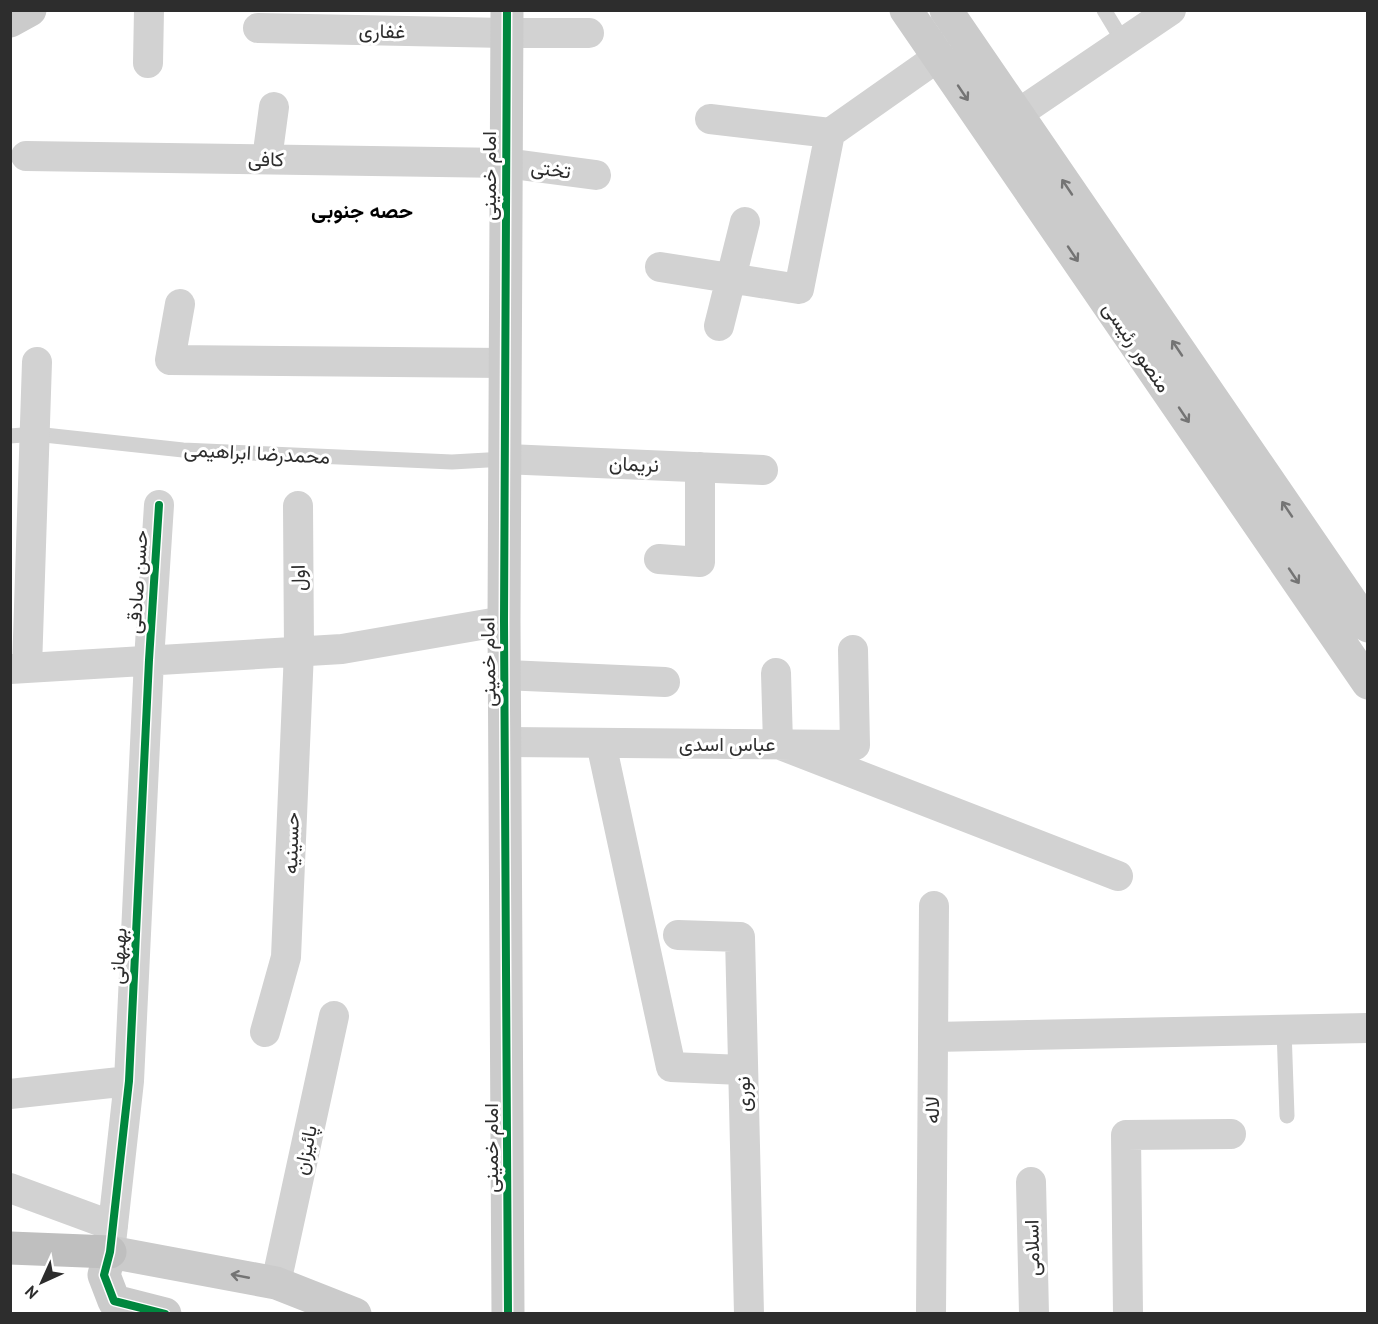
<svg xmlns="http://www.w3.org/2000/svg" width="1378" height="1324" viewBox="0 0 1378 1324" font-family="'PT Sans',Vazirmatn,sans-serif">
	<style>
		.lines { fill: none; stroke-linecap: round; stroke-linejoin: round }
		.lane { stroke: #d2d2d2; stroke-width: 15 }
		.street { stroke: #d2d2d2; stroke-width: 30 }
		.secondary { stroke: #cbcbcb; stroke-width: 33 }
		.highway { stroke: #bfbfbf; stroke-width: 33 }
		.cycleway-casing { stroke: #fff; stroke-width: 11 }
		.cycleway { stroke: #00873e; stroke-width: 8 }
		.oneway { stroke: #747474 }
		.labels { text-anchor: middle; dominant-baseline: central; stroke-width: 6; stroke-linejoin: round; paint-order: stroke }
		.street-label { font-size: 20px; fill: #2d2d2d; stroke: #fff }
		.neighbourhood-label { font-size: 21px; font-weight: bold; fill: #000; stroke: #fff }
	</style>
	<rect width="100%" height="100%" fill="#fff"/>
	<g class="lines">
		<!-- lane -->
		<path class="lane" d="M1104,10l20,33
			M10,436l25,-2 148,16 269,12 53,-3
			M1284,1029l3,87"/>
		<!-- street -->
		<path class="street" d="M258,28l248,5h83
			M148,63l1,-53
			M710,119l120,14 108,-76
			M997,128l174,-118
			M26,156l480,7 90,12
			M267,159l7,-52
			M660,267l139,22 31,-156
			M180,304l-10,56 335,3
			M719,326l26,-104
			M505,459l258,11
			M659,559l41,3v-95
			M27,668l10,-306
			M10,669l332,-20 162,-28
			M776,673l2,71 340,132
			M505,675l160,7
			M506,742l349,3 -2,-95
			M601,743l70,324 71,3
			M678,935l62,2 9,377
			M265,1032l21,-75 13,-306 -1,-145
			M933,1037l435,-9
			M10,1094l119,-13
			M1031,1182l3,132
			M10,1188l103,38
			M110,1252l19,-171 20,-421 10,-155
			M276,1283l58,-267
			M931,1314l3,-408
			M1128,1314l-2,-179 105,-1"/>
		<!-- secondary -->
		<path class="secondary" d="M507,10l-3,611 4,693
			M906,10l462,673
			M946,10l422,616
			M10,21l20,-11
			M165,1314l-51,-13 -10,-26 6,-23 166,31 79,31"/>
		<!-- highway -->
		<path class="highway" d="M10,1248l100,4"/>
		<!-- cycleway casing -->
		<g class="cycleway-casing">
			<path id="cycleway" d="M507,10l-3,611 4,693
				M159,505l-10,155 -20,421 -19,171 -6,23 10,26 51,13"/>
		</g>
		<!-- cycleway -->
		<use href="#cycleway" class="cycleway"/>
	</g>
	<!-- one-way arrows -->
	<defs><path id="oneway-shaft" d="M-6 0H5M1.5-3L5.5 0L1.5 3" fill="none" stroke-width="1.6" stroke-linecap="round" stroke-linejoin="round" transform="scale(1.5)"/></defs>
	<g class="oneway">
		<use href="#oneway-shaft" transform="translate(963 93) rotate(56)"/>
		<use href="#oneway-shaft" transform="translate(1067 187) rotate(-124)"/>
		<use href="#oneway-shaft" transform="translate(1073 254) rotate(56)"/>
		<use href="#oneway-shaft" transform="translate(1177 348) rotate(-124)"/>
		<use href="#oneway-shaft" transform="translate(1184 415) rotate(56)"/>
		<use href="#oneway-shaft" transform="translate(1287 509) rotate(-124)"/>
		<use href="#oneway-shaft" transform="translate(1294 576) rotate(56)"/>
		<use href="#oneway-shaft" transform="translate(240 1276) rotate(-169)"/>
	</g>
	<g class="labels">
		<!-- street labels -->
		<g class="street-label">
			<text transform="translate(382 31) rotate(1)">غفاری</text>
			<text transform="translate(266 159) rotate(1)">کافی</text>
			<text transform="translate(551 169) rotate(8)">تختی</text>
			<text transform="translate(489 176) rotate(-90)">امام خمینی</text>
			<text transform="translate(1137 347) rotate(56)">منصور رئیسی</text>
			<text transform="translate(257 453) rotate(3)">محمدرضا ابراهیمی</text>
			<text transform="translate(634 464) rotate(2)">نریمان</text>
			<text transform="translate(298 578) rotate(-91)">اول</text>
			<text transform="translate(137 582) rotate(-86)">حسن صادقی</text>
			<text transform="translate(488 662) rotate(-91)">امام خمینی</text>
			<text x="727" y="744">عباس اسدی</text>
			<text transform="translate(291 843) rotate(-88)">حسینیه</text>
			<text transform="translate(118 956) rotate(-87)">بهبهانی</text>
			<text transform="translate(743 1094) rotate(-91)">نوری</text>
			<text transform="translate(932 1110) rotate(-89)">لاله</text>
			<text transform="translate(491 1148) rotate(-90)">امام خمینی</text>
			<text transform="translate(305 1150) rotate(-78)">پائیزان</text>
			<text transform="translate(1032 1248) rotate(-91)">اسلامی</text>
		</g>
		<!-- neighbourhood labels -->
		<g class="neighbourhood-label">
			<text x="362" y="210">حصه جنوبی</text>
		</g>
	</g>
	<!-- border -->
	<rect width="1378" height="1324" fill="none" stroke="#2d2d2d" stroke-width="24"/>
	<!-- north arrow -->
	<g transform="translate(42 1282) rotate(225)" stroke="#ffffff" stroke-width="4.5" paint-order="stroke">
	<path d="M0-4.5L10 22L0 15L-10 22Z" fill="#2d2d2d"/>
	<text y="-9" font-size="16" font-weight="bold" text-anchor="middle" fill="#2d2d2d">N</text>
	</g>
</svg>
